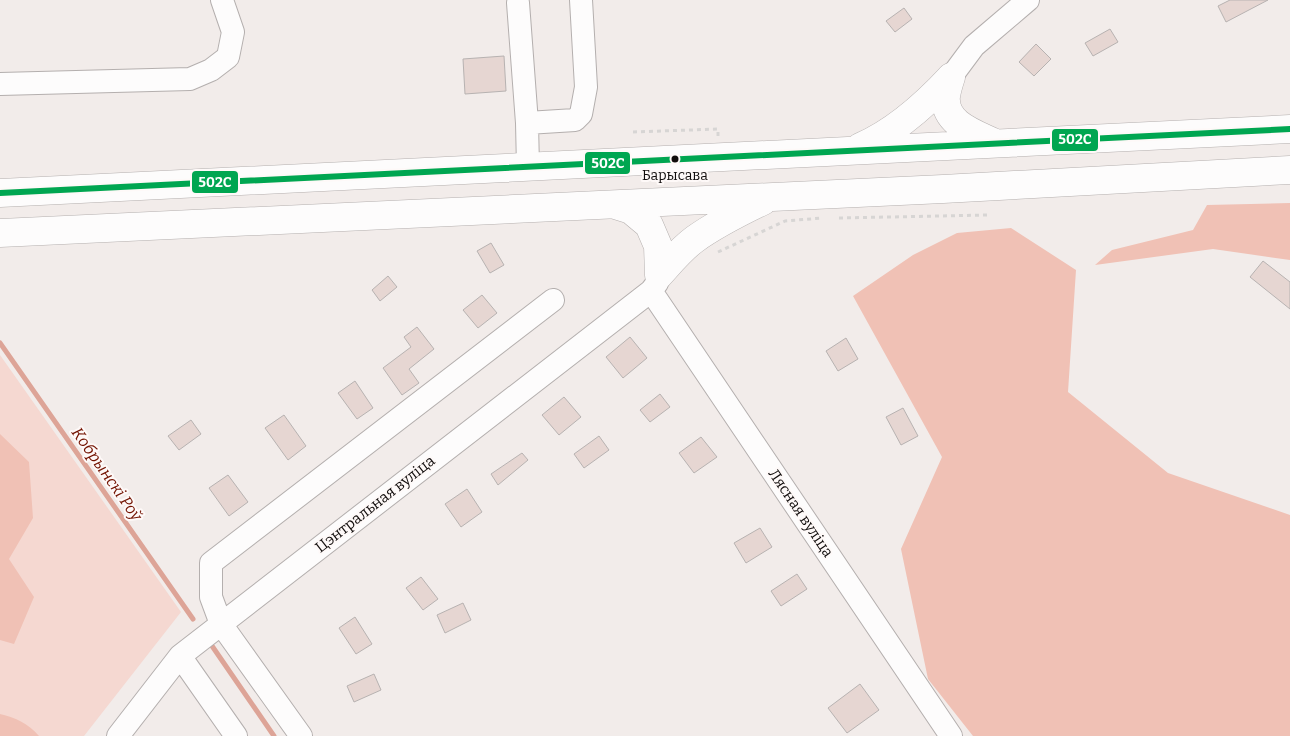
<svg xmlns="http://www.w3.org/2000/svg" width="1290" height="736" viewBox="0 0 1290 736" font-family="Bitter,serif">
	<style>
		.green { fill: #f5d8d1 }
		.forest { fill: #f0c1b5 }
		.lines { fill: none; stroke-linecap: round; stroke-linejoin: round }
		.stream { stroke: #dda497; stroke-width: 5 }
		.building { fill: #e6d6d2; stroke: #b7b2b1 }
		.minor-casing { stroke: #b4afae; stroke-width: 24 }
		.highway-casing { stroke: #b4afae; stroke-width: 29 }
		.path { stroke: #d7d5d4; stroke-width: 3; stroke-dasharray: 4 4; stroke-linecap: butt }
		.minor { stroke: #fdfcfc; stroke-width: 22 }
		.highway { stroke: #fdfcfc; stroke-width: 28 }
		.bus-1-casing { stroke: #fef9f8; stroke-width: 10 }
		.bus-1 { stroke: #00a651; stroke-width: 6 }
		.bus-dot { fill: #100c0b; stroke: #fef9f8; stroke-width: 2 }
		.labels { text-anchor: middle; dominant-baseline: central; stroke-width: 4; stroke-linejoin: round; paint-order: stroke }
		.bus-label { font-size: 14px; fill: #100c0b; stroke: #fef9f8 }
		.street-label { font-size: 15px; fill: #100c0b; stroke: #fef9f8 }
		.water-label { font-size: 16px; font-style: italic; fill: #721200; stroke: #fef9f8 }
		.line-badge { stroke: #fef9f8; stroke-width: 2 }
		.badge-label { font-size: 14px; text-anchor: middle; font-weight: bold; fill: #fff }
	</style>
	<rect width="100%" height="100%" fill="#f2ecea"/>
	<!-- green -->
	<path class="green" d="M0,355l181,257 -97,124h-84z"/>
	<!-- forest -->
	<path class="forest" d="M1290,203v57l-77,-11 -118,16 17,-15 81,-20 14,-25z
		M1011,228l65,42 -8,122 100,81 122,42v221h-317l-45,-57 -27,-130 41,-92 -89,-161 60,-41 44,-22z
		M0,434l29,28 4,56 -24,41 25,38 -20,47 -14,-4z
		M0,714c16,4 28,9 39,22h-39z"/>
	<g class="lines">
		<!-- stream -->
		<path class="stream" d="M0,343l193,276
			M210,643l64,93"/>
	</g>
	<!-- building -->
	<path class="building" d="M1230,0h38l-42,22 -8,-16z
		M904,8l8,11 -17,13 -9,-11z
		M1110,29l8,13 -25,14 -8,-13z
		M1036,44l15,15 -17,17 -15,-14z
		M504,56l2,35 -41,3 -2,-35z
		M491,243l13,22 -14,8 -13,-22z
		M1263,261l27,21v27l-40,-32z
		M388,276l9,11 -17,14 -8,-11z
		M482,295l15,18 -19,15 -15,-18z
		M417,327l17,22 -25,20 10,14 -17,12 -19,-27 28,-21 -7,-10z
		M630,337l17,21 -24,20 -17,-21z
		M846,338l12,21 -20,12 -12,-20z
		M355,381l18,27 -16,11 -19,-26z
		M660,394l10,13 -20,15 -10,-12z
		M564,397l17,20 -22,18 -17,-20z
		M903,408l15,28 -17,9 -15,-28z
		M284,415l22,31 -18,14 -23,-32z
		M191,420l10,14 -22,16 -11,-14z
		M599,436l10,14 -25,18 -10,-14z
		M701,437l16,20 -23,16 -15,-20z
		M522,453l6,7 -30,25 -7,-11z
		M228,475l20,27 -19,14 -20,-28z
		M467,489l15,23 -21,15 -16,-23z
		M760,528l12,19 -26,16 -12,-20z
		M797,574l10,15 -26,17 -10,-15z
		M421,577l17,22 -15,11 -17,-22z
		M463,603l8,17 -26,13 -8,-18z
		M355,617l17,27 -16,10 -17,-26z
		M374,674l7,16 -27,12 -7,-16z
		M860,684l19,26 -32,23 -19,-25z"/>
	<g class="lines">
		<!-- minor casing -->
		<g class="minor-casing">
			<path id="minor" d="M518,3l9,120 48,-3 6,-6 5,-27 -5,-87
				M951,77l23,-31 54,-46
				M0,84l190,-5 21,-9 17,-13 5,-25 -11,-32
				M527,123l1,44
				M651,291l300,445
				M180,656l56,80
				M118,736l62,-80 471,-365 6,-8 2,-8
				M301,736l-80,-112 -10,-27v-34l342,-263"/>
		</g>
		<!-- highway casing -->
		<g class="highway-casing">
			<path id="highway" d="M951,77c-2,6 -4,13 -5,19 -3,27 28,37 47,46
				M860,147c35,-15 65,-42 91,-70
				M0,193l1290,-64
				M615,205l16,5 18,15 9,21 1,29
				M0,233l943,-44 347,-19
				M659,275c11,-12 22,-26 36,-36 21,-15 45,-27 68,-38"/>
		</g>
		<!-- path -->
		<path class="path" d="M633,132l85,-3v7
			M839,218l150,-3
			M718,252l67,-31 37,-3"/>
		<!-- minor -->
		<use href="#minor" class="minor"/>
		<!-- highway -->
		<use href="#highway" class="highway"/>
		<!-- bus-1 casing -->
		<g class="bus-1-casing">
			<path id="bus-1" d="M0,193l1290,-64"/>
		</g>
		<!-- bus-1 -->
		<use href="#bus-1" class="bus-1"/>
	</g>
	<!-- markers -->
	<circle class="bus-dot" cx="675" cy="159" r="4.5"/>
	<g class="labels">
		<!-- bus labels -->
		<g class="bus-label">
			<text x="675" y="175">Барысава</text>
		</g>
		<!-- street labels -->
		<g class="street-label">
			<text transform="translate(375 504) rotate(-38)">Цэнтральная вуліца</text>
			<text transform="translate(801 513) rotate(56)">Лясная вуліца</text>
		</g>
		<!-- water labels -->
		<g class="water-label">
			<text transform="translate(107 474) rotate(55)">Кобрынскі Роў</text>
		</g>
	</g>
	<g class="line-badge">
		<rect x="1051" y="128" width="48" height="24" rx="5" fill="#00a651"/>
		<rect x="584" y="151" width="47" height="24" rx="5" fill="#00a651"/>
		<rect x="191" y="170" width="48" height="24" rx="5" fill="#00a651"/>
	</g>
	<g class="badge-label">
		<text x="1075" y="144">502С</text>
		<text x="608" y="168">502С</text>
		<text x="215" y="187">502С</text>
	</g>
</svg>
